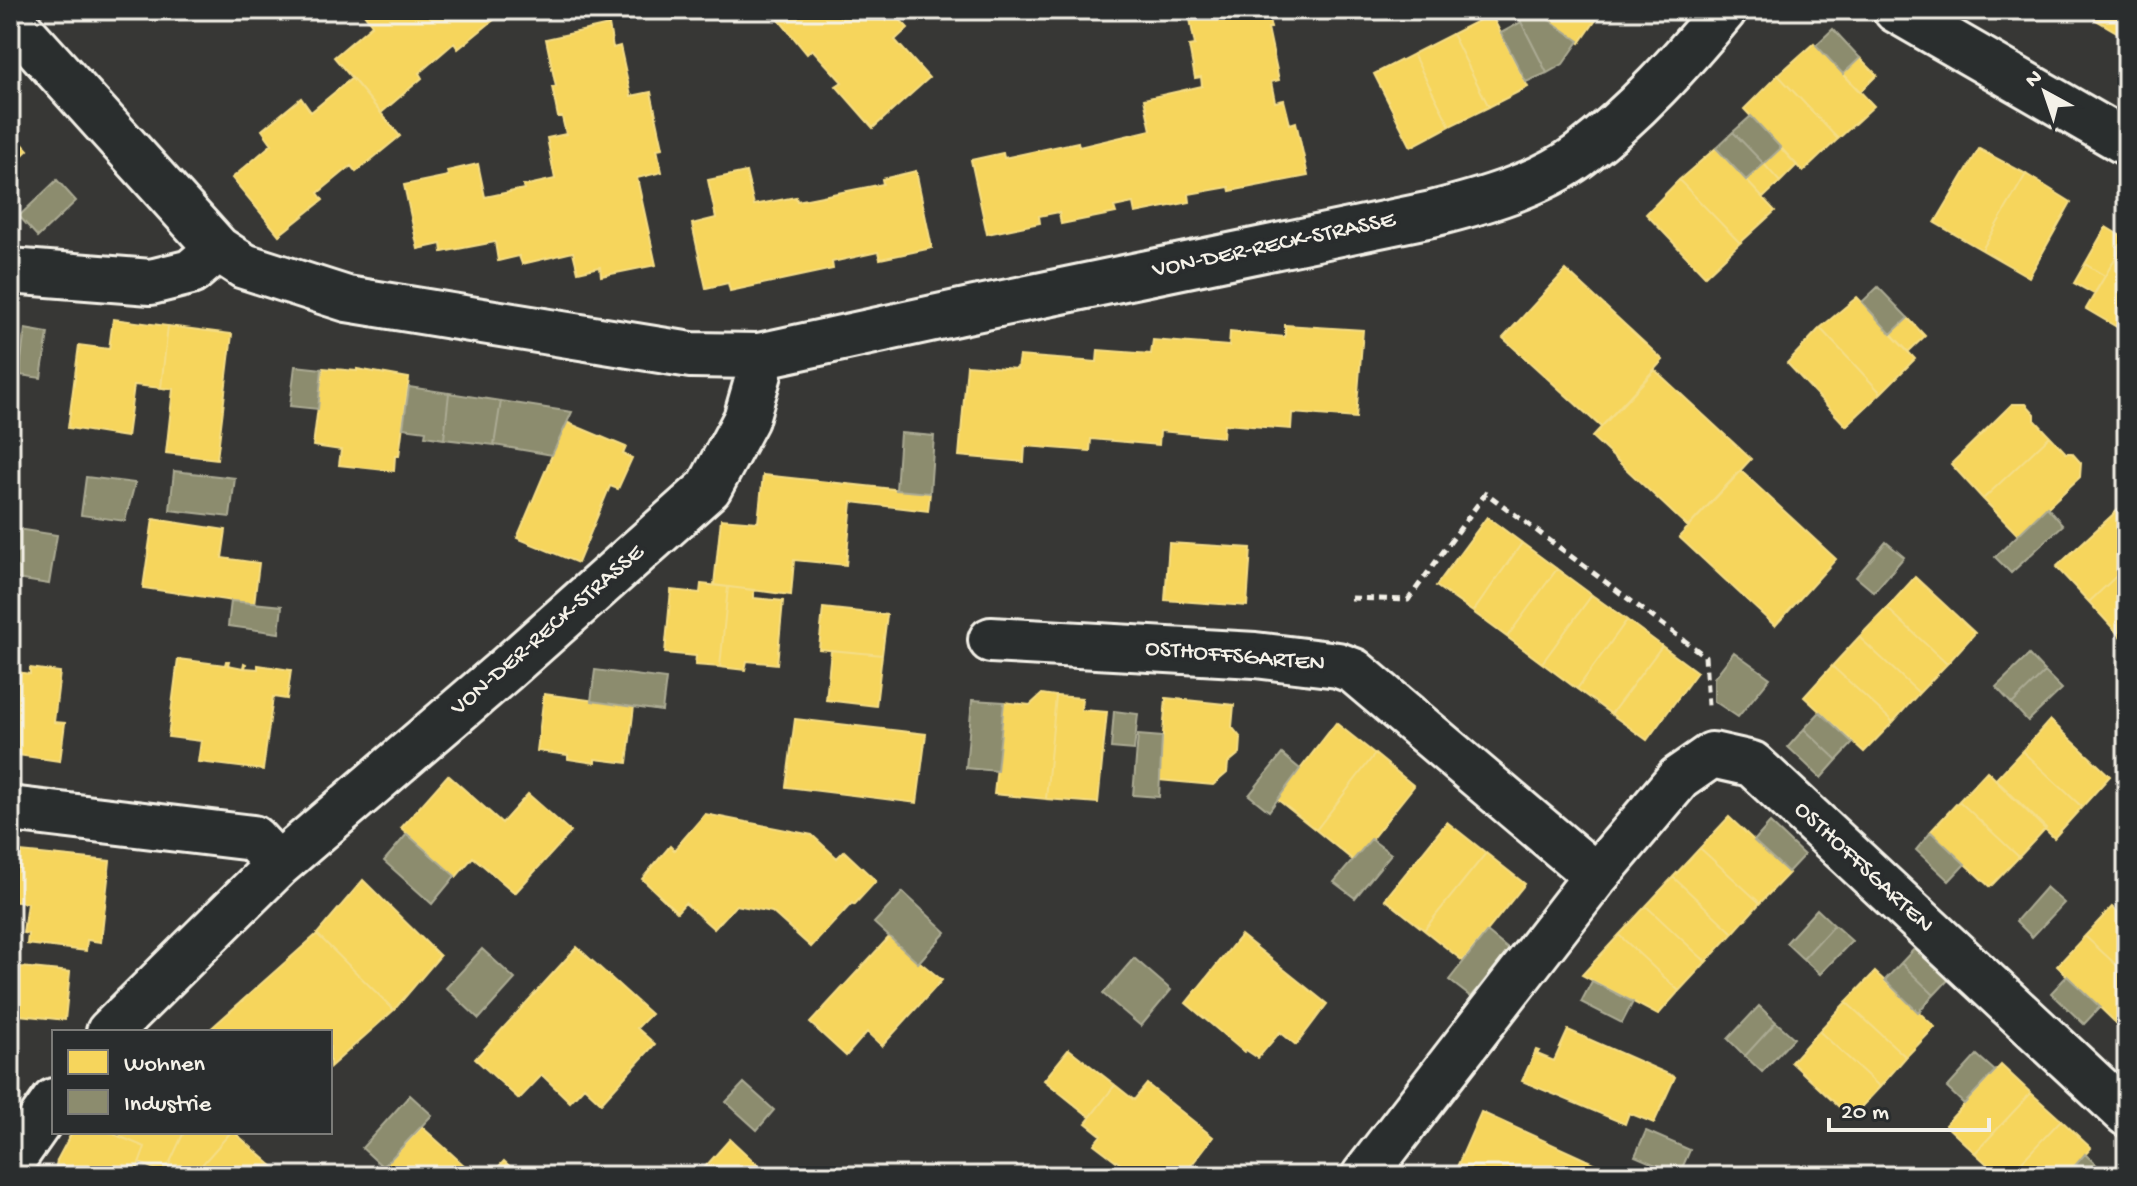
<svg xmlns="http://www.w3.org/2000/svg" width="2137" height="1186" viewBox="0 0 2137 1186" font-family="'Gochi Hand',sans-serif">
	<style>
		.homes { fill: #f6d55c; stroke: #f5dd86; stroke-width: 2 }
		.industry { fill: #8c8c6e; stroke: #abaa93; stroke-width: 2 }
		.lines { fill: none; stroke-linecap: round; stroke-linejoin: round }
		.minor-casing { stroke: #f4f1e8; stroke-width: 50 }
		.path { stroke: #f4f1e8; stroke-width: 5; stroke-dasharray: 8 6; stroke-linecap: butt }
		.minor { stroke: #2a2d2e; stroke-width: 44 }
		.labels { text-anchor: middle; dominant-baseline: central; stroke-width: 8; stroke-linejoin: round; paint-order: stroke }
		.street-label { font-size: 24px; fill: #f4f1e8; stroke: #2a2d2e }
	</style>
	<rect width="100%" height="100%" fill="#373735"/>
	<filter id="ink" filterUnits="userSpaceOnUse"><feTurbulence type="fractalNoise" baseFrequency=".0125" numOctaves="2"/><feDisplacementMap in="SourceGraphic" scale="16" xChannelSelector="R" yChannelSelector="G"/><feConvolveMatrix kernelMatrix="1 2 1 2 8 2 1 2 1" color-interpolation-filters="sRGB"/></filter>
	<g filter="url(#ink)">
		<!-- homes -->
		<path class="homes" d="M364,10h133l4,4 -43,35 -4,-6 -35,30 3,5 -41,35 -47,-56 38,-32 -10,-14z
			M771,10h120l17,18 -13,12 34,38 -56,50 -37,-42 6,-4 -30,-33 -5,5z
			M1192,10h75l4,18h-3l11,52 -8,2 4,20 9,-2 6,24 6,-2 12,54 -78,15 -1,-4 -40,7 1,8 -55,11 -2,-10 -19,4 2,6 -55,11 -2,-12 -20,4 1,7 -53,11 -16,-74 32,-7 1,5 74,-16 1,5 72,-17 -7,-31 58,-13 -1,-9 -6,1 -6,-32 6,-1 -6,-31 3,-1z
			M1535,10h68l-23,33z
			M2079,10h48v28z
			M1491,14l37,73 -39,20 -37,-73z
			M609,25l4,23 7,-2 11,50 20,-4 12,56 -6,1 5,23 -25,6 19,87 -55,11 -1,-9 -22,5 -5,-20 -51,12 -3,-8 -21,5 -3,-19 -53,10 -1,-8 -23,5 -14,-64 44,-9 -1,-5 31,-7 7,33 39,-8 -1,-3 32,-7 -8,-41 19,-4 -4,-17h-4l-6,-30h4l-10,-48z
			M1452,34l37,73 -39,19 -37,-72z
			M1814,43l60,63 -36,33 -60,-64z
			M1413,54l37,72 -39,21 -37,-73z
			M1860,58l17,17 -17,17 -17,-18z
			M1778,75l60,64 -35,33 -59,-63z
			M352,78l48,58 -44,36 -5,-6 -33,27 5,7 -44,35 -47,-57 40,-34 -10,-14 39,-32 10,14z
			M10,130l18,20 -18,17z
			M1716,148l59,63 -35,32 -61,-63z
			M1781,148l16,17 -17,17 -16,-18z
			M1979,149l47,25 -44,76 -47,-27z
			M1764,164l16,18 -17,16 -17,-18z
			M916,171l16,77 -52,11 -2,-7 -46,10 1,7 -103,22 -2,-8 -22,5 -14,-64 24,-6 -8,-38 38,-8 8,33 42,-8 1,4 86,-17 -1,-5z
			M2026,174l45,28 -42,75 -47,-27z
			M1679,180l61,63 -35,33 -59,-62z
			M2106,227l20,12 -21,37 -20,-12z
			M2127,238v95l-41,-24z
			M2085,264l20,12 -11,18 -20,-11z
			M1566,270l97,90 -62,67 -98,-89z
			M1857,297l58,62 -34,34 -61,-65z
			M1908,318l17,18 -17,16 -17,-18z
			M113,319l55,7 -7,62 -27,-3 -7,52 -59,-9 11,-83 30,4z
			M1285,325l78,5 -7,88 -64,-5 -1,16 -67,-5 -1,13 -63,-6 -1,14 -68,-6 -1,12 -65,-5 -1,16 -65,-6 8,-91 50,4 2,-13 78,6 1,-12 53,4 2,-14 76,6 1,-14 55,5z
			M168,326l64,8 -15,125 -51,-6 7,-64 -12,-1z
			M1820,328l61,65 -35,33 -59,-63z
			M10,335l11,2 -11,82z
			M323,368l34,3v-2l52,9 -10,78h-4l-1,15 -55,-6 2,-15 -28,-4z
			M1655,370l96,89 -63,68 -96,-90z
			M2012,404h14l9,10v6l15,16 -67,63 -32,-35z
			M566,422l60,25 -3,7 9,4 -14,31 -8,-3 -32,77 -61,-25z
			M2050,436l16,17h6l9,10 -1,14 -62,58 -35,-36z
			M1741,471l95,88 -61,67 -96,-89z
			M763,475l167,18 -2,18 -76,-9 -6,63 -52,-5 -3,35 -77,-10 7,-66 37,3z
			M2119,509l8,8v49l-38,36 -33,-35z
			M1487,517l35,26 -49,69 -37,-26z
			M153,519l73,11 -4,28 37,5 -5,41 -111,-16z
			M1169,543l82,5 -4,58 -82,-6z
			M1522,543l35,26 -50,68 -34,-25z
			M2127,566v66l-6,5 -32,-35z
			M1557,569l35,26 -50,68 -35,-26z
			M1915,577l60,56 -28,31 -60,-56z
			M701,584l27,3 -8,80 -25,-2 1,-9 -31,-3 6,-63 29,3z
			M728,587l26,3v8l29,3 -6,63 -30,-3 -2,9 -25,-3z
			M1592,595l35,25 -50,69 -35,-26z
			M823,608l64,7 -5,40 -63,-6z
			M1887,608l60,56 -28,29 -60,-56z
			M1627,620l35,26 -51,68 -34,-25z
			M1859,637l60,56 -26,29 -61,-56z
			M1662,646l35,26 -50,68 -36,-26z
			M831,650l51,5 -6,51 -50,-6z
			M178,659l47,6 1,-4h3l-1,4 15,3 1,-5 2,1 -1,4 13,1v-4l33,5 -4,29 -14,-2 -10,73 -65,-8 3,-21 -33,-4z
			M1832,666l61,56 -29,30 -60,-55z
			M30,668l30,4 -6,50 11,1 -5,38 -50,-7v-83l20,3z
			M544,694l90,12 -7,57 -32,-4v4l-27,-4v-4l-31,-4z
			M1042,694l14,2 -10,103 -52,-5 10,-92 26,3z
			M1056,696l26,2 -1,12 26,2 -9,91 -52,-4z
			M1166,698l68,7 -2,22 9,11 -1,15 -12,10 -1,10 -14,12 -54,-5z
			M795,719l131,15 -9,69 -131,-16z
			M2050,720l60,56 -28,31 -60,-56z
			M1336,723l39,31 -59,76 -39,-31z
			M2022,751l60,56 -28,31 -59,-58z
			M1375,754l39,32 -60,75 -38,-31z
			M1987,771l59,57 -27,29 -60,-56z
			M448,775l54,48 26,-29 43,38 -56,61 -42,-36 -17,20 -55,-49z
			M1959,801l60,56 -29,30 -60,-55z
			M705,814l107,21 25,23 7,-7 32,30 -22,24 -2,-2 -41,44 -39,-35 -36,-7 -22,24 -29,-26 -8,9 -35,-33 28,-33 4,4z
			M1729,817l60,56 -29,30 -60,-55z
			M1447,822l39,31 -62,77 -39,-31z
			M1700,848l60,55 -27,30 -60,-56z
			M10,851l100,10 -9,81 -14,-2 -1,11 -59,-7 1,-10 -5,-1 4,-30 -17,-2z
			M1486,853l39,31 -62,77 -39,-31z
			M1673,877l60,56 -27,29 -60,-56z
			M363,880l77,76 -46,54 -77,-76z
			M1646,906l60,56 -27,29 -60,-56z
			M2112,907l15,13v55l-42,-39z
			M317,934l77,76 -64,57v-35h-123z
			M1241,935l86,69 -31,41 -16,-13 -22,26 -12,-8 -2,2 -58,-49z
			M1619,935l60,56 -21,24 -76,-40z
			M2085,936l42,39v36l-11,12 -59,-57z
			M889,937l53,43 -60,66 -15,-14 -21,24 -36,-33z
			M577,947l74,67 -14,14 18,16 -54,59 -17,-16 -14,15 -28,-27 -23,24 -44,-40z
			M10,966l60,6 -5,48 -55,-6z
			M1875,972l60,55 -29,30 -60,-55z
			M1846,1002l60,55 -26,30 -61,-56z
			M1568,1030l107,47 -21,46 -25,-10 -4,11 -103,-43 14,-31 3,1 -2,3 17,7z
			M1819,1031l61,56 -29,31 -60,-56z
			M1069,1049l46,36 -25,32 -46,-37z
			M2001,1065l30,28 -56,60 -30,-28z
			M1147,1084l66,53 -30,39h-6l-8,-7 -6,7 -8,-6 -5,6h-14l-42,-32 7,-9 -15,-12 29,-38 19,15z
			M2031,1093l30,27 -53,56h-8l-25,-23z
			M1481,1112l121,55 -4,9h-145z
			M2061,1120l30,28 -25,28h-58z
			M422,1127l54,49h-102z
			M72,1132h37l36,15 -10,29h-81l3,-16z
			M122,1132h62l-19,41 -26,-10 6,-16 -25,-10z
			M184,1132h47l-39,44h-20l-7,-3z
			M231,1132h3l50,44h-92z
			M730,1139l31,29 -7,8h-57z
			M504,1161l16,15h-30z"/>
		<!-- industry -->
		<path class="industry" d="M1515,10h20l44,31 -16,23 -16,9z
			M1521,22l26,51 -21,9 -25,-49z
			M1833,29l27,29 -17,16 -27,-29z
			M1751,116l30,32 -17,16 -31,-32z
			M1733,132l31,32 -18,16 -30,-32z
			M57,180l19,21 -38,36 -19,-21z
			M1878,287l30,31 -17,16 -29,-32z
			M25,329l23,4 -7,45 -22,-3z
			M295,366l27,3 -4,40 -28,-3z
			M409,387l40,6 -5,46 -19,-3 1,-5 -23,-3z
			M449,393l52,8 -7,44 -50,-6z
			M501,401l71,11 -20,43 -58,-10z
			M900,433l34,3 -4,57 -34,-3z
			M174,471l61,7 -5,39 -60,-7z
			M86,477l49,6 -10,38 -44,-6z
			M2047,507l16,18 -52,48 -16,-16z
			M10,528l47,7 -8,49 -39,-6z
			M1886,542l18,15 -30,35 -18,-15z
			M231,601l51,5 -3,27 -51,-7z
			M1734,652l36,26 -32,39 -24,-16v-23z
			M2029,655l16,17 -33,32 -16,-17z
			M595,670l71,9 -4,32 -71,-10z
			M2045,672l17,17 -34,32 -16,-17z
			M972,700l32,2 -7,69 -31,-3z
			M1114,711l24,3 -4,36 -23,-2z
			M1820,712l33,31 -16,17 -33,-31z
			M1804,729l33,31 -16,18 -33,-31z
			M1138,735l24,2 -3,60 -26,-2z
			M1282,754l18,15 -31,42 -20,-16z
			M1770,823l34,32 -16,17 -34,-31z
			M1931,832l34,32 -16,17 -33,-31z
			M407,834l48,42 -23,28 -48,-43z
			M1371,839l20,15 -36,44 -21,-16z
			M2046,887l18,16 -32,34 -16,-16z
			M903,892l43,40 -28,31 -44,-40z
			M1817,909l17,16 -31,34 -17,-16z
			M1834,925l18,16 -32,33 -17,-15z
			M1487,932l22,18 -38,47 -22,-17z
			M1917,946l34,31 -17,18 -33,-32z
			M482,949l33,30 -36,40 -33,-31z
			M1134,958l37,32 -30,36 -38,-32z
			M1901,963l33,32 -16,17 -33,-32z
			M2067,976l33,31 -16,17 -33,-31z
			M1592,981l41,21 -11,21 -41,-21z
			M1759,1006l17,16 -31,34 -17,-17z
			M1776,1022l18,16 -32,34 -17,-16z
			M1977,1055l18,16 -31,33 -17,-16z
			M744,1083l30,27 -17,20 -31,-28z
			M410,1095l22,20 -49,52 -21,-19z
			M1646,1131l44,19 -11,25 -44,-19z
			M2085,1154l18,17 -5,5h-32z"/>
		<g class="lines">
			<!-- minor casing -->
			<g class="minor-casing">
				<path id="minor" d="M1896,10l231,133
					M10,18l208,231 26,17 103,33 344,56 68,1 216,-47 457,-95c48,-12 108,-29 148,-59 55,-42 101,-93 144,-145
					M10,271l141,11 40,-10 27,-23
					M991,640l264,15 83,10 16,6 242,205
					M10,809l243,29 25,27
					M109,1032l169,-167 227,-195 204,-182 37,-69 13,-45v-18
					M10,1164l44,-63
					M1364,1176l232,-300 83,-98 33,-23 40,9 375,350"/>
			</g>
			<!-- path -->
			<path class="path" d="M1351,598l57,2 78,-107 219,163 3,50"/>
			<!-- minor -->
			<use href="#minor" class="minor"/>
		</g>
	</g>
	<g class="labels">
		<!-- street labels -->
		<g class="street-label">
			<text transform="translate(1274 246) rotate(-12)">VON-DER-RECK-STRASSE</text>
			<text transform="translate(548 631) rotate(-41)">VON-DER-RECK-STRASSE</text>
			<text transform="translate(1235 657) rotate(5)">OSTHOFFSGARTEN</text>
			<text transform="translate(1863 868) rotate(43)">OSTHOFFSGARTEN</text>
		</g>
	</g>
	<!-- margin -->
	<rect width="2137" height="1186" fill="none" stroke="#2a2d2e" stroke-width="40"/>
	<rect x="20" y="20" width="2097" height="1146" fill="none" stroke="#f4f1e8" stroke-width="3" filter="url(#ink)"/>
	<!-- legend -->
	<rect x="52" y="1030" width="280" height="104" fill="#2a2d2e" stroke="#7b7b78" stroke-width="2"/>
	<rect x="68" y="1050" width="40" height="24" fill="#f6d55c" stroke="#7b7b78" stroke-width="2"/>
	<text x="124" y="1070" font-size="24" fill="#f4f1e8">Wohnen</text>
	<rect x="68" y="1090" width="40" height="24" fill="#8c8c6e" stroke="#7b7b78" stroke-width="2"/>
	<text x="124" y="1110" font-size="24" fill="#f4f1e8">Industrie</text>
	<!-- north arrow -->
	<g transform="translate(2045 92) rotate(320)" stroke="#2a2d2e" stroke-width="6" paint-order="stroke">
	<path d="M0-6L14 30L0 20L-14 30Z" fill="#f4f1e8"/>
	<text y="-12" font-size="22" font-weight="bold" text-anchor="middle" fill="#f4f1e8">N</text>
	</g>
	<!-- scale -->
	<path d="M1829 1118v12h160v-12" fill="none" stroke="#f4f1e8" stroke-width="4"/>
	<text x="1841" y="1118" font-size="24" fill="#f4f1e8" stroke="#2a2d2e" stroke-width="6" paint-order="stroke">20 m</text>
</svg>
